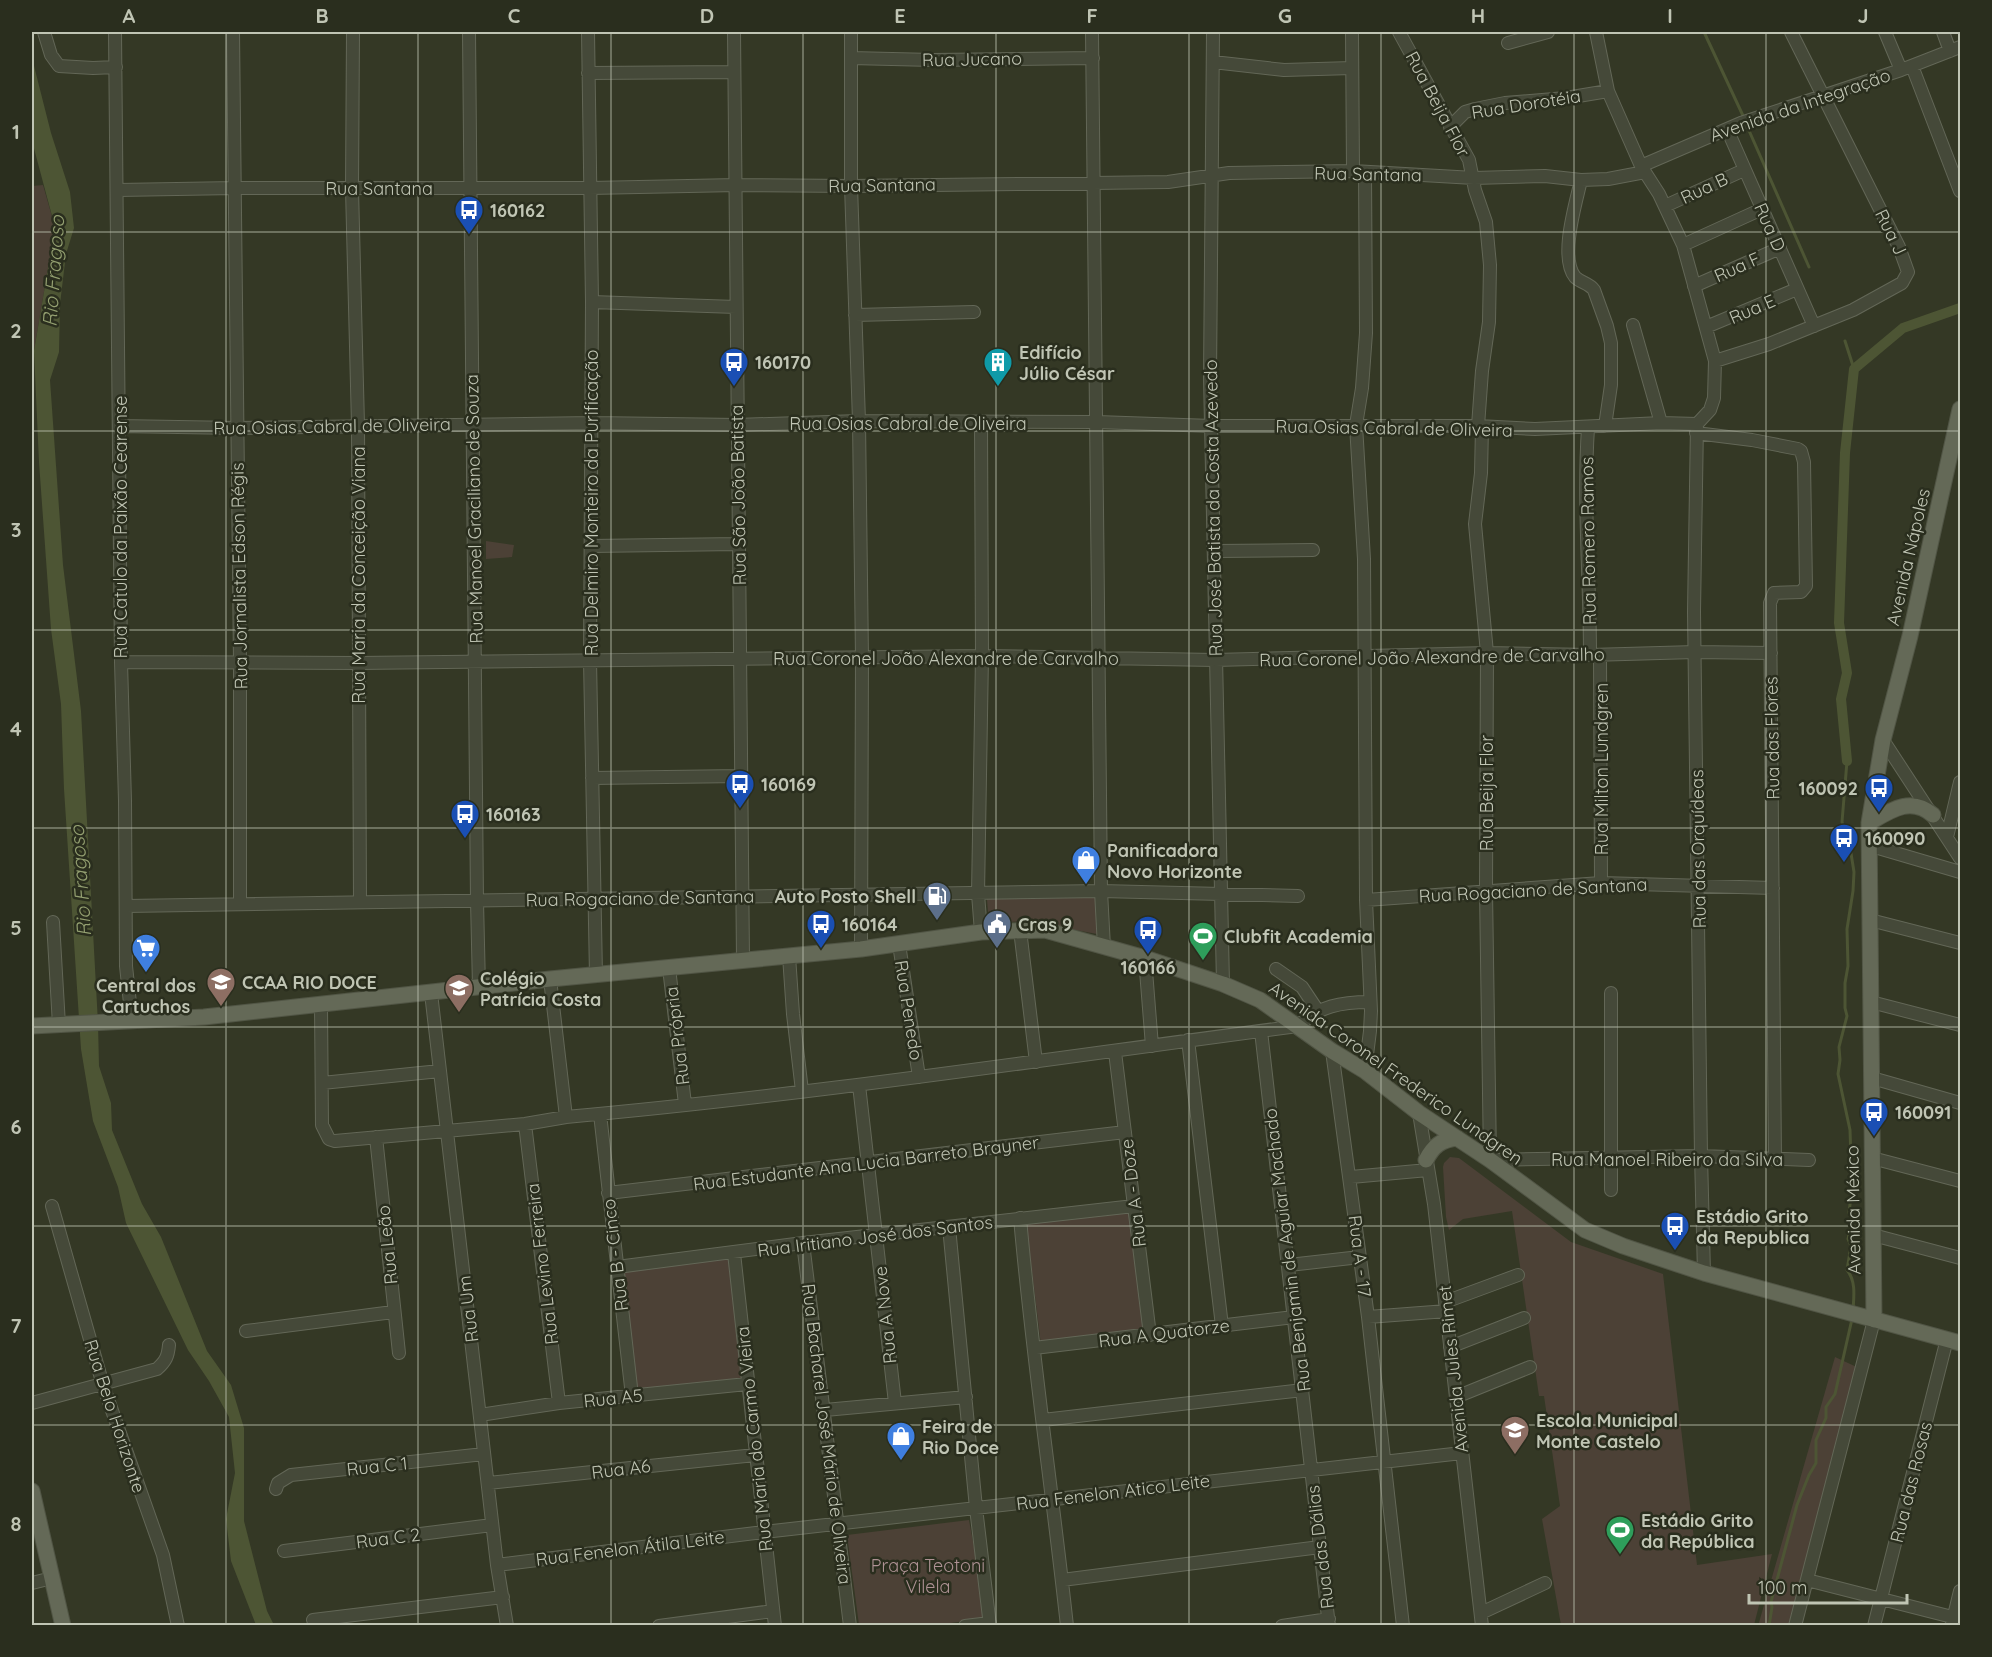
<svg xmlns="http://www.w3.org/2000/svg" width="1992" height="1657" viewBox="0 0 1992 1657" font-family="Quicksand,sans-serif">
	<style>
		.green { fill: #4c4136 }
		.water { fill: #4d5534 }
		.lines { fill: none; stroke-linecap: round; stroke-linejoin: round }
		.stream { stroke: #4d5534; stroke-width: 3 }
		.canal { stroke: #4d5534; stroke-width: 10 }
		.minor-casing { stroke: #636757; stroke-width: 14 }
		.major-casing { stroke: #515545; stroke-width: 17 }
		.minor { stroke: #454939; stroke-width: 12 }
		.major { stroke: #646957; stroke-width: 15 }
		.grid { fill: none; stroke: #c0c5b4; stroke-width: 1.5; stroke-opacity: 0.55 }
		.labels { text-anchor: middle; dominant-baseline: central; stroke-width: 5; stroke-linejoin: round; paint-order: stroke }
		.street-label { font-size: 18px; fill: #c0c5b4; stroke: #2a2e1e }
		.poi-label { font-size: 18px; font-weight: bold; fill: #c0c5b4; stroke: #2a2e1e; text-anchor: start }
		.park-label { font-size: 18px; fill: #ae9294; stroke: #2a2e1e }
		.water-label { font-size: 20px; font-style: italic; fill: #94a071; stroke: #2a2e1e }
		.neatline { fill: none; stroke: #c0c5b4; stroke-width: 2 }
		.grid-label { font-size: 20px; text-anchor: middle; font-weight: bold; fill: #c0c5b4 }
	</style>
	<rect width="100%" height="100%" fill="#343825"/>
	<!-- green -->
	<path class="green" d="M43,185l12,42 -21,124 -2,-1v-164z
		M486,541l28,4 -2,12 -26,2z
		M1097,887v47l-70,-13 -38,2 -3,-35z
		M1450,1157l9,1 112,84 92,32 34,291 75,-11 -18,71h-193l-19,-106 18,-13 -16,-110h-5l-27,-185 -49,8 -14,11 -3,-13 -3,-50 1,-4z
		M1132,1211l15,123 -106,11 -15,-123z
		M730,1258l15,124 -109,13 -14,-123z
		M1835,1357l26,12 -68,256 -35,1z
		M969,1520l18,98 -58,8 -70,-1 -12,-90z"/>
	<!-- water -->
	<path class="water" d="M32,58l19,75 19,59 4,36 -8,26 -6,50 -1,48 -9,28 13,185 18,146 17,312 1,43 12,37 1,27 30,74 19,33 46,114 24,34 13,43v93l23,90 7,14h-18l-25,-64 -5,-42 9,-46 -6,-56 -20,-36 -21,-31 -62,-127 -8,-36 -25,-66 -12,-72 -17,-260 -3,-85 -10,-75 -12,-167 -5,-111 21,-124 -23,-86z"/>
	<g class="lines">
		<!-- stream -->
		<path class="stream" d="M1704,32l41,88
			M1747,126l62,141
			M1845,341l9,28
			M1847,761l-5,61 8,25 4,25 -1,19 -6,38 1,37 -3,17v25l2,8 -8,31 1,13 -2,14 12,56 2,57 -3,26 3,8 -4,18 3,7 -4,24c9,11 7,26 6,40
			M1769,1626l3,-19 -1,-5 26,-97 12,-30 7,-12v-23l10,-22v-11l9,-13 17,-75"/>
		<!-- canal -->
		<path class="canal" d="M1847,761l-6,-62 6,-26 -8,-50 6,-170 9,-84 49,-41 57,-20"/>
		<!-- minor casing -->
		<g class="minor-casing">
			<path id="minor" d="M44,32l7,23 8,11 34,2 23,-1
				M115,32l6,630 4,139 1,165 6,56
				M233,32l7,630v242
				M353,32l-1,157 6,236 2,477
				M469,32l8,869 2,86
				M588,32l4,270 -2,358 6,315
				M734,32l9,927
				M851,32v154l8,235 3,237 -1,291
				M1092,32l9,859 3,56
				M1213,32l-3,345 13,607
				M1352,32l1,139
				M1399,32l70,128 6,30 11,32 4,43 -1,57 -7,49 -4,55
				M1596,32l12,59 33,75 18,28 24,51 32,116 -1,37 -4,12 -13,14
				M1885,32l16,38
				M1943,32l7,19
				M1508,43l40,-11
				M851,58l82,2 160,-2
				M1213,62l71,8 68,-2
				M1912,66l48,125
				M588,73l146,-1
				M1450,127l15,-15 10,-3 30,-6 61,-5 42,-7
				M1727,129l87,197
				M1641,166l100,-43 160,-53 59,-23
				M1581,180c-5,23 -22,77 -6,97 6,6 14,6 19,13l13,36 4,17v42l-6,41
				M118,190l117,-2h355l147,-3 114,1 317,-4 61,-9 124,-2 121,7 71,-2 36,4 27,-1 37,-7
				M1665,206l79,-36
				M1683,245l79,-36
				M1694,286l86,-38
				M592,302l144,5
				M855,315l119,-3
				M1633,325l28,98
				M1706,327l91,-38
				M1715,361l54,-17 84,-34 49,-27 6,-11 -9,-25 -108,-215
				M981,422l1,234 -4,238 3,38
				M1697,424l-3,188 7,544 3,117
				M119,426l118,2 356,-5 144,2 122,-4 238,1 115,4h266l57,3 126,-6 36,1
				M1482,427l-1,46 -6,51 12,129 -1,238 4,269 211,-4 108,4
				M1588,428c-5,75 2,151 2,227
				M1696,433l56,7 46,9 3,2 3,11 2,124 -5,6 -27,1 -4,10 5,557
				M591,546l147,-2
				M1216,551l97,-1
				M1600,655l1,228
				M121,662l237,1 624,-7 233,4 272,-7 103,2 105,-3 76,1
				M1883,740l77,118
				M592,778l149,-2
				M1947,837l13,-55
				M1868,845l92,27
				M1366,900l235,-17 172,5
				M126,906l975,-15 197,5
				M1870,920l90,23
				M53,922l6,103
				M1020,930l16,132
				M899,944l20,133
				M789,956l4,58 9,77
				M1145,958l7,88
				M669,968l16,136
				M1276,969l26,18 16,24
				M550,979l16,138
				M431,993l66,572 10,61
				M1871,1002l89,23
				M321,1006l1,119 7,14 6,2 190,-17 41,-7c245,-22 488,-59 732,-91 21,-20 43,-24 72,-24
				M1261,1031l68,595
				M1188,1040l34,286
				M1332,1051l36,266 35,309
				M1115,1052l35,283
				M1365,1071l5,-40 1,-20 -5,-111 -2,-341 -8,-134 6,-37 4,-55 -1,-161
				M1872,1078l88,25
				M322,1083l118,-12
				M859,1085l36,318
				M1419,1113l15,91 48,422
				M600,1114l32,282
				M525,1124l34,279
				M376,1137l23,216
				M1872,1158l88,23
				M1351,1177l77,-7
				M1611,1190v-197
				M608,1193l517,-61
				M52,1206l51,179 60,170 15,71
				M1020,1218c12,136 32,271 47,408
				M949,1227l27,281 14,118
				M1873,1235l87,23
				M803,1243l47,383
				M734,1253l41,373
				M1289,1265l71,-8
				M617,1267l186,-24 331,-37
				M1445,1302l73,-27
				M1368,1317l79,-6
				M246,1331l147,-19
				M1450,1347l74,-29
				M1034,1348l260,-31
				M1456,1397l74,-30
				M32,1403l125,-34c9,-8 11,-13 12,-24
				M825,1410l141,-13
				M480,1415l79,-12 188,-19
				M1043,1420l260,-30
				M488,1483l267,-28
				M276,1489l2,-6 13,-8 193,-21
				M284,1551l208,-26
				M497,1565l267,-33 698,-79
				M1062,1580l258,-33
				M1807,1580l153,39
				M32,1583l20,-5
				M1481,1613l64,-30
				M313,1620l190,-23
				M1952,1624l8,-33
				M659,1626l114,-15
				M965,1626l25,-3
				M1282,1626l47,-7
				M1795,1626l79,-306
				M1874,1626l73,-287"/>
		</g>
		<!-- major casing -->
		<g class="major-casing">
			<path id="major" d="M1869,823c22,-13 42,-27 64,-8
				M32,1026l172,-9 346,-38 311,-30 120,-17 64,-2 100,28 78,26 37,16 72,51 33,20 54,42 71,47 95,70 38,16 81,27 256,70
				M1426,1160c7,-14 15,-20 31,-22
				M1874,1320l-5,-497 14,-83 27,-104 50,-227
				M32,1491l31,135"/>
		</g>
		<!-- minor -->
		<use href="#minor" class="minor"/>
		<!-- major -->
		<use href="#major" class="major"/>
	</g>
	<!-- grid -->
	<path class="grid" d="M226,32v1594M418,32v1594M611,32v1594M803,32v1594M996,32v1594M1189,32v1594M1381,32v1594M1574,32v1594M1766,32v1594M32,232h1928M32,431h1928M32,630h1928M32,828h1928M32,1027h1928M32,1226h1928M32,1425h1928"/>
	<!-- icons -->
	<defs>
		<g id="bus-pin" transform="scale(1.5)"><path d="M0 17L-7.5 6A9.5 9.5 0 1 1 7.5 6Z" fill="#1a4fb4" stroke="#2a2e1e"/><path d="M-5-6H5V4H4V6H2V4H-2V6H-4V4H-5ZM-3.5-4V0h7V-4ZM-3.5 1.2v1.5H-2V1.2ZM2 1.2v1.5H3.5V1.2Z" fill="#fff"/></g>
		<g id="building-pin" transform="scale(1.5)"><path d="M0 17L-7.5 6A9.5 9.5 0 1 1 7.5 6Z" fill="#0f9aa8" stroke="#2a2e1e"/><path d="M-4-6H4V6H1V3H-1V6H-4ZM-2.5-4.3h1.7v1.8h-1.7ZM.8-4.3h1.7v1.8H.8ZM-2.5-1h1.7V.8h-1.7ZM.8-1h1.7V.8H.8Z" fill="#fff"/></g>
		<g id="shop-pin" transform="scale(1.5)"><path d="M0 17L-7.5 6A9.5 9.5 0 1 1 7.5 6Z" fill="#3f7fe0" stroke="#2a2e1e"/><path d="M-5-2.5h2.3a2.7 3.5 0 0 1 5.4 0H5L5.5 6h-11ZM-1.5-2.5h3a1.5 2.3 0 0 0-3 0Z" fill="#fff"/></g>
		<g id="fuel-pin" transform="scale(1.5)"><path d="M0 17L-7.5 6A9.5 9.5 0 1 1 7.5 6Z" fill="#5c6f8a" stroke="#2a2e1e"/><path d="M-5.5-6h7V0h2V4h1.3V-2.5L3-4.5l.8-.8L6-3V5H2.5V1h-1V6h-7ZM-4.2-4.7v3.2H.2V-4.7Z" fill="#fff"/></g>
		<g id="civic-pin" transform="scale(1.5)"><path d="M0 17L-7.5 6A9.5 9.5 0 1 1 7.5 6Z" fill="#5c6f8a" stroke="#2a2e1e"/><path d="M-.6-6.5H3V-4.5H.6V-3L4-1V1h2V6H-6V1h2V-1L-.6-3ZM-1.2 2.5V6h2.4V2.5Z" fill="#fff"/></g>
		<g id="stadium-pin" transform="scale(1.5)"><path d="M0 17L-7.5 6A9.5 9.5 0 1 1 7.5 6Z" fill="#2e9e5b" stroke="#2a2e1e"/><path d="M0-5a6.5 5 0 1 0 0 10a6.5 5 0 1 0 0-10ZM-3.5-1.8h7v3.6h-7Z" fill="#fff"/></g>
		<g id="supermarket-pin" transform="scale(1.5)"><path d="M0 17L-7.5 6A9.5 9.5 0 1 1 7.5 6Z" fill="#3f7fe0" stroke="#2a2e1e"/><path d="M-6-5.5h2.5l.6 2H6L4.5 2H-2.5L-4.4-4H-6ZM-1.5 3.2a1.3 1.3 0 1 0 .1 0ZM3 3.2a1.3 1.3 0 1 0 .1 0Z" fill="#fff"/></g>
		<g id="school-pin" transform="scale(1.5)"><path d="M0 17L-7.5 6A9.5 9.5 0 1 1 7.5 6Z" fill="#8d6e63" stroke="#2a2e1e"/><path d="M0-5L7-2L0 1L-7-2ZM-4 1L0 2.5L4 1V4Q0 6-4 4Z" fill="#fff"/></g>
	</defs>
	<g fill-rule="evenodd">
		<use href="#bus-pin" x="469" y="210"/>
		<use href="#bus-pin" x="734" y="362"/>
		<use href="#building-pin" x="998" y="362"/>
		<use href="#bus-pin" x="740" y="784"/>
		<use href="#bus-pin" x="1879" y="788"/>
		<use href="#bus-pin" x="465" y="814"/>
		<use href="#bus-pin" x="1844" y="838"/>
		<use href="#shop-pin" x="1086" y="860"/>
		<use href="#fuel-pin" x="937" y="896"/>
		<use href="#bus-pin" x="821" y="924"/>
		<use href="#civic-pin" x="997" y="924"/>
		<use href="#bus-pin" x="1148" y="930"/>
		<use href="#stadium-pin" x="1203" y="936"/>
		<use href="#supermarket-pin" x="146" y="948"/>
		<use href="#school-pin" x="221" y="982"/>
		<use href="#school-pin" x="459" y="988"/>
		<use href="#bus-pin" x="1874" y="1112"/>
		<use href="#bus-pin" x="1675" y="1226"/>
		<use href="#school-pin" x="1515" y="1430"/>
		<use href="#shop-pin" x="901" y="1436"/>
		<use href="#stadium-pin" x="1620" y="1530"/>
	</g>
	<g class="labels">
		<!-- street labels -->
		<g class="street-label">
			<text transform="translate(972 59) rotate(-1)">Rua Jucano</text>
			<text transform="translate(1438 104) rotate(62)">Rua Beija Flor</text>
			<text transform="translate(1526 104) rotate(-9)">Rua Dorotéia</text>
			<text transform="translate(1800 105) rotate(-19)">Avenida da Integração</text>
			<text transform="translate(1368 174) rotate(1)">Rua Santana</text>
			<text transform="translate(882 185) rotate(-1)">Rua Santana</text>
			<text x="379" y="188">Rua Santana</text>
			<text transform="translate(1704 188) rotate(-25)">Rua B</text>
			<text transform="translate(1770 227) rotate(66)">Rua D</text>
			<text transform="translate(1891 232) rotate(64)">Rua J</text>
			<text transform="translate(1737 267) rotate(-24)">Rua F</text>
			<text transform="translate(1752 309) rotate(-23)">Rua E</text>
			<text x="908" y="423">Rua Osias Cabral de Oliveira</text>
			<text transform="translate(332 426) rotate(-1)">Rua Osias Cabral de Oliveira</text>
			<text transform="translate(1394 428) rotate(1)">Rua Osias Cabral de Oliveira</text>
			<text transform="translate(738 495) rotate(-91)">Rua São João Batista</text>
			<text transform="translate(591 503) rotate(-90)">Rua Delmiro Monteiro da Purificação</text>
			<text transform="translate(1213 508) rotate(-91)">Rua José Batista da Costa Azevedo</text>
			<text transform="translate(474 509) rotate(-91)">Rua Manoel Graciliano de Souza</text>
			<text transform="translate(120 527) rotate(-90)">Rua Catulo da Paixão Cearense</text>
			<text transform="translate(1588 541) rotate(-91)">Rua Romero Ramos</text>
			<text transform="translate(1908 557) rotate(-77)">Avenida Nápoles</text>
			<text transform="translate(358 575) rotate(-90)">Rua Maria da Conceição Viana</text>
			<text transform="translate(239 576) rotate(-91)">Rua Jornalista Edson Régis</text>
			<text transform="translate(1432 657) rotate(-1)">Rua Coronel João Alexandre de Carvalho</text>
			<text x="946" y="658">Rua Coronel João Alexandre de Carvalho</text>
			<text transform="translate(1772 738) rotate(-91)">Rua das Flores</text>
			<text transform="translate(1601 769) rotate(-90)">Rua Milton Lundgren</text>
			<text transform="translate(1486 793) rotate(-90)">Rua Beija Flor</text>
			<text transform="translate(1698 849) rotate(-91)">Rua das Orquídeas</text>
			<text transform="translate(1533 890) rotate(-3)">Rua Rogaciano de Santana</text>
			<text transform="translate(640 898) rotate(-1)">Rua Rogaciano de Santana</text>
			<text transform="translate(909 1010) rotate(81)">Rua Penedo</text>
			<text transform="translate(677 1036) rotate(-97)">Rua Própria</text>
			<text transform="translate(1396 1073) rotate(35)">Avenida Coronel Frederico Lundgren</text>
			<text x="1667" y="1159">Rua Manoel Ribeiro da Silva</text>
			<text transform="translate(866 1163) rotate(-7)">Rua Estudante Ana Lucia Barreto Brayner</text>
			<text transform="translate(1133 1193) rotate(-97)">Rua A - Doze</text>
			<text transform="translate(1853 1210) rotate(-91)">Avenida México</text>
			<text transform="translate(875 1236) rotate(-7)">Rua Iritiano José dos Santos</text>
			<text transform="translate(387 1245) rotate(-96)">Rua Leão</text>
			<text transform="translate(1287 1250) rotate(-97)">Rua Benjamin de Aguiar Machado</text>
			<text transform="translate(615 1255) rotate(-97)">Rua B - Cinco</text>
			<text transform="translate(1360 1256) rotate(83)">Rua A - 17</text>
			<text transform="translate(542 1264) rotate(-97)">Rua Levino Ferreira</text>
			<text transform="translate(468 1309) rotate(-97)">Rua Um</text>
			<text transform="translate(885 1315) rotate(-96)">Rua A Nove</text>
			<text transform="translate(1164 1333) rotate(-7)">Rua A Quatorze</text>
			<text transform="translate(1453 1369) rotate(-96)">Avenida Jules Rimet</text>
			<text transform="translate(613 1398) rotate(-6)">Rua A5</text>
			<text transform="translate(115 1416) rotate(72)">Rua Belo Horizonte</text>
			<text transform="translate(827 1434) rotate(83)">Rua Bacharel José Mário de Oliveira</text>
			<text transform="translate(754 1439) rotate(-96)">Rua Maria do Carmo Vieira</text>
			<text transform="translate(377 1466) rotate(-6)">Rua C 1</text>
			<text transform="translate(621 1469) rotate(-7)">Rua A6</text>
			<text transform="translate(1911 1482) rotate(-76)">Rua das Rosas</text>
			<text transform="translate(1113 1492) rotate(-7)">Rua Fenelon Atico Leite</text>
			<text transform="translate(388 1538) rotate(-7)">Rua C 2</text>
			<text transform="translate(1320 1547) rotate(-97)">Rua das Dálias</text>
			<text transform="translate(630 1548) rotate(-7)">Rua Fenelon Átila Leite</text>
		</g>
		<!-- poi labels -->
		<g class="poi-label">
			<text x="490" y="210">160162</text>
			<text x="1019" y="352">Edifício<tspan x="1019" dy="21">Júlio César</tspan></text>
			<text x="755" y="362">160170</text>
			<text x="761" y="784">160169</text>
			<text x="1858" y="788" text-anchor="end">160092</text>
			<text x="486" y="814">160163</text>
			<text x="1865" y="838">160090</text>
			<text x="1107" y="850">Panificadora<tspan x="1107" dy="21">Novo Horizonte</tspan></text>
			<text x="916" y="896" text-anchor="end">Auto Posto Shell</text>
			<text x="842" y="924">160164</text>
			<text x="1018" y="924">Cras 9</text>
			<text x="1224" y="936">Clubfit Academia</text>
			<text x="1148" y="967" text-anchor="middle">160166</text>
			<text x="480" y="978">Colégio<tspan x="480" dy="21">Patrícia Costa</tspan></text>
			<text x="242" y="982">CCAA RIO DOCE</text>
			<text x="146" y="985" text-anchor="middle">Central dos<tspan x="146" dy="21">Cartuchos</tspan></text>
			<text x="1895" y="1112">160091</text>
			<text x="1696" y="1216">Estádio Grito<tspan x="1696" dy="21">da Republica</tspan></text>
			<text x="1536" y="1420">Escola Municipal<tspan x="1536" dy="21">Monte Castelo</tspan></text>
			<text x="922" y="1426">Feira de<tspan x="922" dy="21">Rio Doce</tspan></text>
			<text x="1641" y="1520">Estádio Grito<tspan x="1641" dy="21">da República</tspan></text>
		</g>
		<!-- park labels -->
		<g class="park-label">
			<text x="928" y="1565">Praça Teotoni<tspan x="928" dy="21">Vilela</tspan></text>
		</g>
		<!-- water labels -->
		<g class="water-label">
			<text transform="translate(53 271) rotate(-86)">Rio Fragoso</text>
			<text transform="translate(80 881) rotate(-94)">Rio Fragoso</text>
		</g>
	</g>
	<!-- border -->
	<rect width="1992" height="1657" fill="none" stroke="#2a2e1e" stroke-width="66"/>
	<!-- scale -->
	<path d="M1749 1594v9h158v-9" fill="none" stroke="#c0c5b4" stroke-width="3"/>
	<text x="1758" y="1594" font-size="18" fill="#c0c5b4" stroke="#2a2e1e" stroke-width="4.5" paint-order="stroke">100 m</text>
	<rect x="33" y="33" width="1926" height="1591" class="neatline"/>
	<g class="grid-label">
		<text x="129" y="23">A</text>
		<text x="322" y="23">B</text>
		<text x="514" y="23">C</text>
		<text x="707" y="23">D</text>
		<text x="900" y="23">E</text>
		<text x="1092" y="23">F</text>
		<text x="1285" y="23">G</text>
		<text x="1478" y="23">H</text>
		<text x="1670" y="23">I</text>
		<text x="1863" y="23">J</text>
		<text x="16" y="139">1</text>
		<text x="16" y="338">2</text>
		<text x="16" y="537">3</text>
		<text x="16" y="736">4</text>
		<text x="16" y="935">5</text>
		<text x="16" y="1134">6</text>
		<text x="16" y="1333">7</text>
		<text x="16" y="1531">8</text>
	</g>
</svg>
